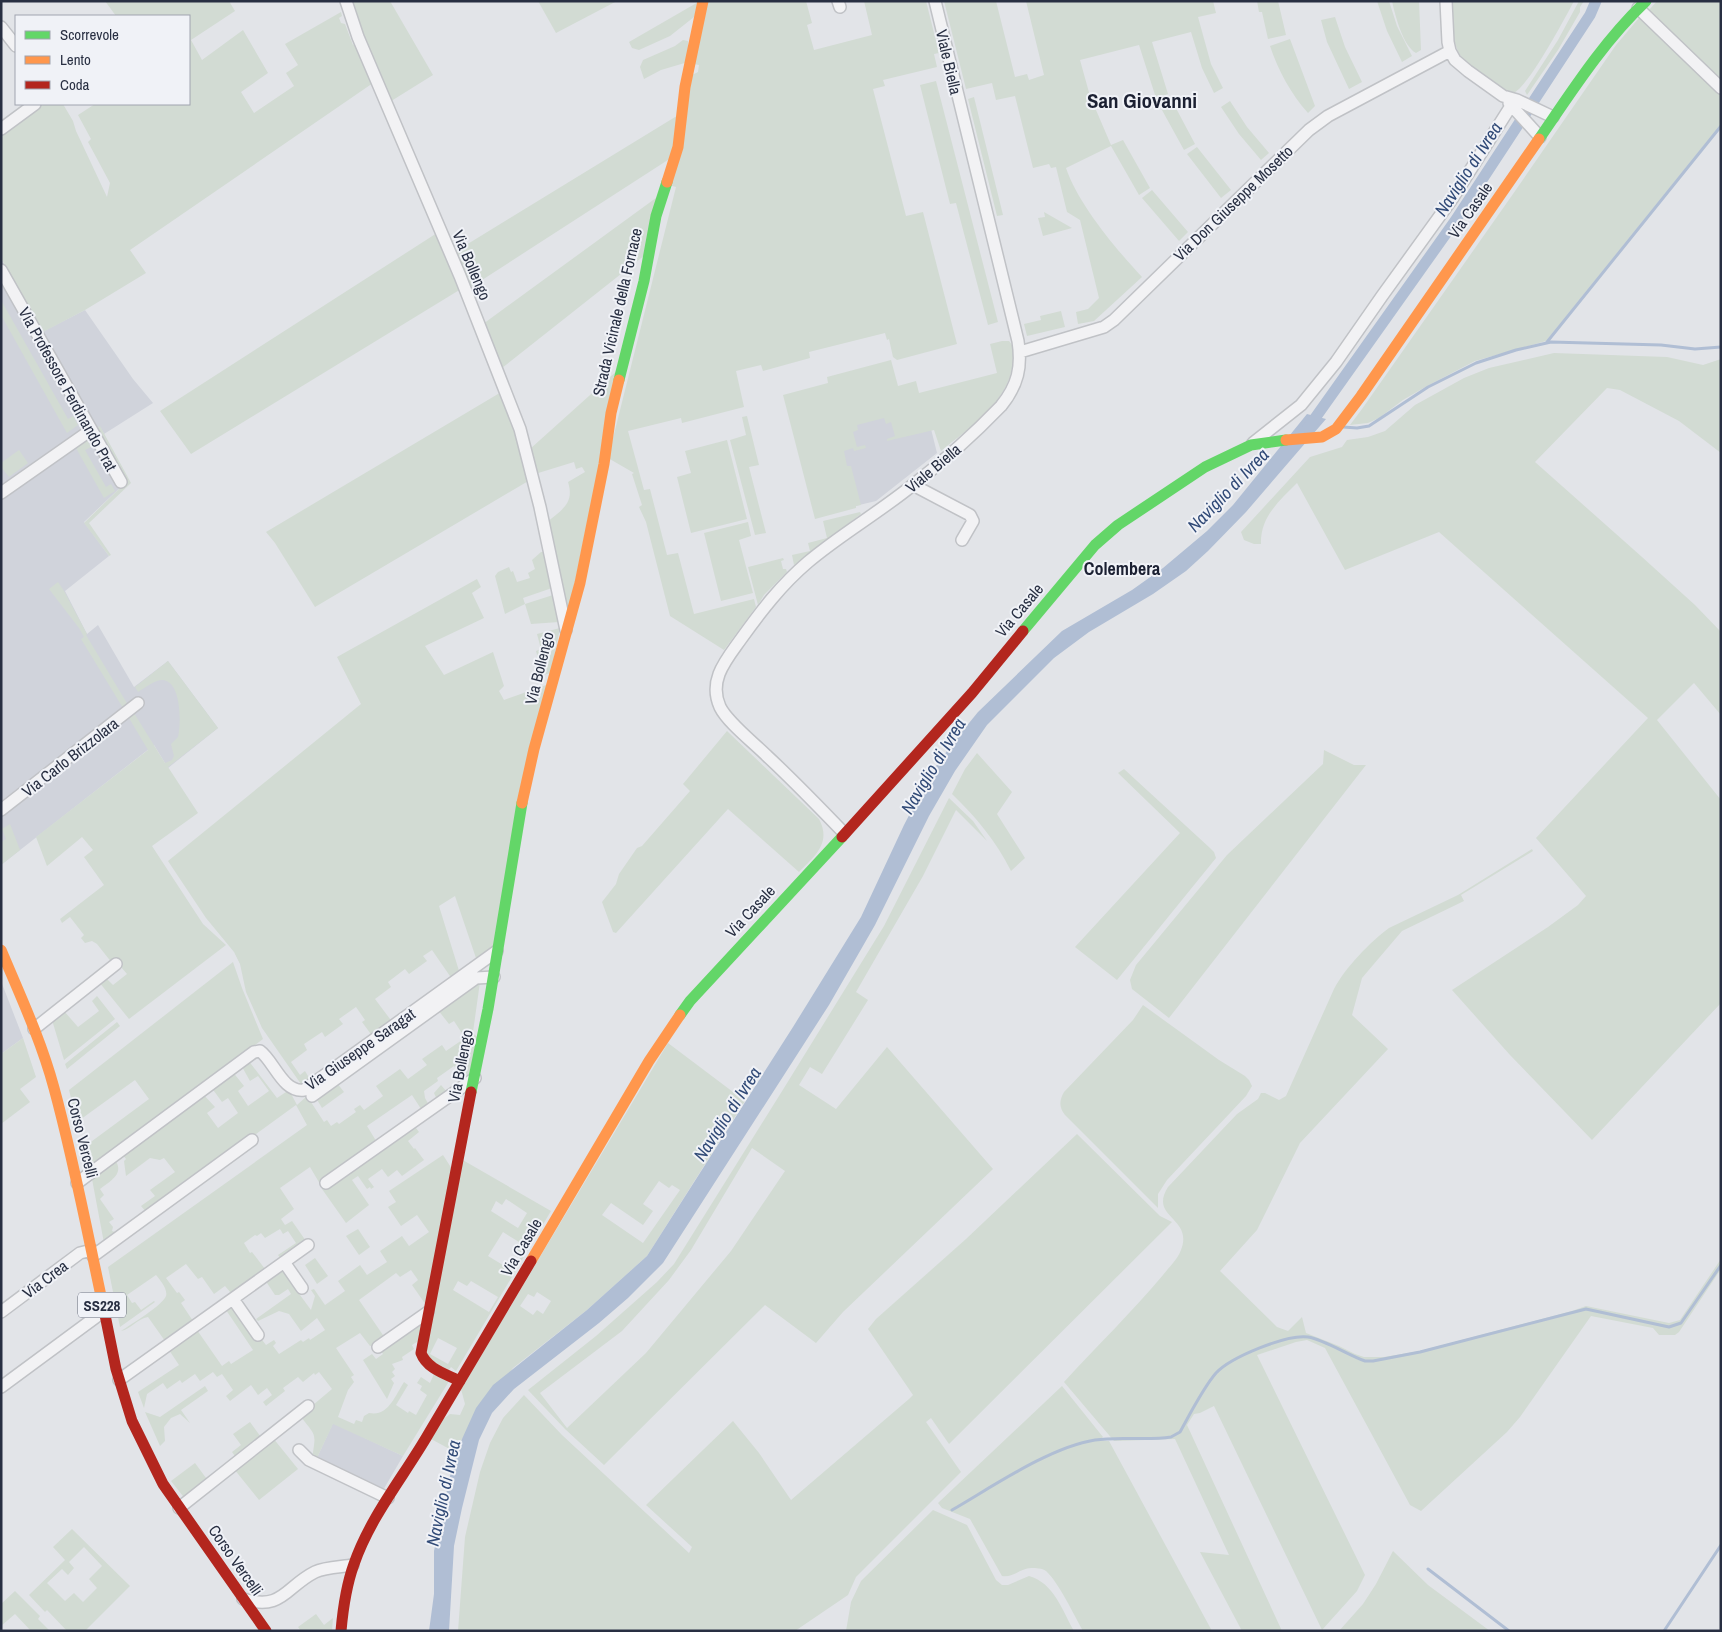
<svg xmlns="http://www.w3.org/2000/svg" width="1722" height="1632" viewBox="0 0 1722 1632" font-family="'Archivo Narrow',sans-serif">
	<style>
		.built { fill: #d0d3db }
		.green { fill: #d2dbd3; fill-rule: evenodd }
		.water { fill: #b0bed4 }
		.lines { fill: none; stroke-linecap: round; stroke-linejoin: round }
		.stream { stroke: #b0bed4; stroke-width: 3 }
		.canal { stroke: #b0bed4; stroke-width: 11 }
		.street-casing { stroke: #c0c2c6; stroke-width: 14 }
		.street { stroke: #f2f2f4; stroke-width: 11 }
		.fast { stroke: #63d668; stroke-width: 11 }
		.slow { stroke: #ff974d; stroke-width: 11 }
		.jam { stroke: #b3261e; stroke-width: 11 }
		.labels { text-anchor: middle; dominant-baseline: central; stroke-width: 4; stroke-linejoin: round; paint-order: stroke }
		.shield { fill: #f0f2f7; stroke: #646a78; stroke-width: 1 }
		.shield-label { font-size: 15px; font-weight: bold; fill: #282f42 }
		.street-label { font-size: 16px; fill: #282f42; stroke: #f0f2f7 }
		.water-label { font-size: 18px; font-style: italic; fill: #314a77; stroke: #f0f2f7 }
		.neighbourhood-label { font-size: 18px; font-weight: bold; fill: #1b2032; stroke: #f0f2f7 }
		.district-label { font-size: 21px; font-weight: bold; fill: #1b2032; stroke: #f0f2f7 }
	</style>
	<rect width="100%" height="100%" fill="#e2e4e8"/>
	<!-- built -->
	<path class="built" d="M1,258l41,74 43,-22 48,69 20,24 -49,31 -4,-8 25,57 -41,39 25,34 -44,35 22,43 11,-9 36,62 34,-26 50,67 -50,40 -14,-23 -153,120z
		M923,397l14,56 -61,48 -21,5 -21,-87z
		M1,981l22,57 -22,16z
		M333,1423l70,33 -21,36 -66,-32z"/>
	<!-- green -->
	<path class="green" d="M105,1h124l6,10 -44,29 11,20 41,-30 25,43 -27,19 13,21 40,-27 -8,-13 12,-8 -13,-21 56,-32 1,4 -3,2 2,5 4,1 8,21 3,-2 17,40 -243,167 16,23 -61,37 -42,22 -42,-74v-125l43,-29h19l10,17 3,10 31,66 3,-14 -22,-41 3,-3 -13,-24 17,-11h94v-88h-73z
		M348,1h42l43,74 -45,28z
		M538,1h79l-61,32z
		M700,1l-6,16 -24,19 -31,14 -7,-2 -3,-6z
		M706,1h100l6,22 -5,2 7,25 58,-15 -8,-34h62l13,52 -5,1 3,13 -54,13 2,6 -12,3 33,127 17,-4 34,132 -60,16 -4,-3 -4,-18 -2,1 -2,-7 -76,19 1,6 -47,13 -2,-6 -25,6 8,36 -62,16 -1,-5 -53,13 16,59 6,-1 17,66 11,-2 16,61 60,-15 2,8 -32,43 -54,-34 -24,-94 -7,-15 3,-2 -10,-31 2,-1 -26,-15 68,-271 -7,-2 21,-109 8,-4 1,-7 -5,-1z
		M944,1h52l19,76 12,-3 2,6 15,-5 -18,-74h187l3,12 -18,4 13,47 12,24 -9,5 -12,-25 -11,-36 -39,10 16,52 -12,4 -17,-53 -59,15 10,36 21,49 12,-5 27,48 -11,7 -28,-49 -45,22c12,36 50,81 76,109l-48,44 -16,3 -2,-12 12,-3 11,-11 -19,-78 -13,-8 -11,-45 -5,1 -2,-4 -16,4 -18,-72 -19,4 -4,-17 -26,6z
		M1257,1h21l8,34 -18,4 -6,-27h-3z
		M1377,1h12l8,25 15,30 -10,6 -15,-31z
		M1392,1h27l2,49 -5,3c-13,-7 -21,-38 -24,-52z
		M1452,1h122c-10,19 -44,83 -60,92 -9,-1 -17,-8 -24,-13 -8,-6 -18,-11 -25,-19 -15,-15 -12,-40 -13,-60z
		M1579,1h5l-4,6v5l-22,38 -31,45 -2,-4 33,-51z
		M1657,1h64v82l-72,-71v-2z
		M1335,17l10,30 17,35 -13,7 -22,-47 -6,-22z
		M1643,17l78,78v29l-175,217 -71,20 -48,25 -24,14 -24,18 -11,5 -18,2 12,-16 151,-215 103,-149 23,-27z
		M1290,39l25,67 -7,7c-17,-19 -30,-43 -38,-67z
		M683,40l5,1v21l-27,8 -17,9 -4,-12 3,-7 32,-14z
		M936,81l62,241 -10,3 -32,-122 -6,1 -30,-119z
		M1169,95l26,49 -11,6 -27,-49z
		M974,97l29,118 -6,1 -29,-117z
		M1230,101l17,26 22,26 -8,7 -22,-26 -18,-27z
		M680,114l-6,42 -206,133 -15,-36z
		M1197,147l34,43 -10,8 -34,-44z
		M1152,190l36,42 -9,9 -37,-43z
		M660,195l-15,60 -143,113 -19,-44z
		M1044,212l28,16 -29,8 -5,-18 7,-1z
		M437,233l24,56 -270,165 -31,-43z
		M1,300l67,119 5,-3 5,9 -11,8 -66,-118z
		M1061,311l4,16 -38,9 -3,-12 17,-4 -1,-4z
		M1002,341h7c6,6 5,14 4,22 -5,40 -43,64 -72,88l-7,-21 -47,11v-2l8,-3 -4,-14 -5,2 -2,-6 -27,7 1,5 -5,2 4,15 8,-2 1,3 -12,3 -1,-3 -9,3 3,15h4l10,39 -5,1v2l-41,11 -32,-124 45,-12 -1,-6 64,-17 7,26 18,-5 3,12 78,-20 -7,-29z
		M1554,353l113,4 36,8 18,-6v94l-42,-32 -59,-31 -13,-2 -72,74 107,95 53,48 26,27v83l-27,-32 -37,37 64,80v203l-129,137 -82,-85 -58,-65 96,-63 30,-22 8,-9 -50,-58 112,-120 -209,-186 -94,38 -48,-87c-17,17 -37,34 -36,61h-7l-10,-4 -3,-8 69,-75 32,-10 5,-7 21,-3 17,-6 30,-26 49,-27 25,-10z
		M619,369l-51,246 -22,-92c15,-13 29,-19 22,-41l17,-10 -3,-5 -6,2 -2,-7 -39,12 -5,-25z
		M503,391l27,89 -215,127 -40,-64 -9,-11z
		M747,416l12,49 -10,2 17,66 -11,2 -25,-95 16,-5 -4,-18z
		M100,426l31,57 -42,40 22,32 -2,1 -25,-33 41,-40 -30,-54z
		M87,440l4,7 -6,3 21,37 5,-3 4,7 -11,7 -28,-50z
		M727,440l20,79 -56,14 -14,-56 14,-4 -6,-22z
		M19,450l9,13 -19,14 -8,-10v-4z
		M860,512l1,2 -67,51 -2,-10 18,-4 -2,-8 19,-5 -4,-17z
		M748,522l3,14 -12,4 14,53 -32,8 -17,-68z
		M541,552h4l7,36 -29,10 2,6 28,-9 6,27 -28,2 -6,-20 -20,10 -10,-38 3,-4 11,-5 2,5 2,-1 4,11 13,-4 -2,-5 7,-4 -3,-9z
		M783,558l1,2 -3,1 2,8h3l1,3 -23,23 -6,10 -10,-38z
		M477,579l4,8 -9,6 12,25 -59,28 19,29 49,-23 11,34 -5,5 5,9 45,-16 -54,266 -17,14 -23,-68 -16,10 21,68 -8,5 -20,-29 -9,6 4,5 -18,13 -4,-5 -17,13 3,5 -16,12 18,24 -20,14 -11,-15 3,-2 -9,-13 -17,12 4,5 -18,13 -3,-5 -18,12 3,6 -16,12 9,13 5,-4 6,10 -8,6 -41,-59 -16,-36 -6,-28 -6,-12 -28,-34 -38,-57 193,-157 -24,-47z
		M58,582l6,9 23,43 -1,1 42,70 -5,3 -42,-69 3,-2 -5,-9 -30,-39z
		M560,628l-9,45 -8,2 -7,-24 5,-2 -4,-15z
		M168,661l50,67 -50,39 30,46 -46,33 51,78 23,21 -97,74 -30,-37 6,-5 8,8 14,-11 -12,-14 -3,3 -15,-19 -5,-3 -7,2 -4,-5 3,-3 -14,-18 -8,6 -2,-4 44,-34 -20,-28 9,-7 -11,-13 -35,29 -11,-29 112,-87 -19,-32 5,-5 31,50 7,-3 2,-4 -3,-12 7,-7c3,-12 4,-55 -15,-57 -9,0 -18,8 -25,12l-3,-5z
		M727,731l92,88c13,24 -5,38 -20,53l-71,-63 -112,124 -3,-1 -11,-30 14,-18 3,-10 18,-26 5,-2 48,-55 -7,-7z
		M1324,750l30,15h12l-197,253 -37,-29 -2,-9 6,-15 91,-110 96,-91z
		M977,753l35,39 -15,22 28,44 -14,13c-15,-30 -35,-54 -59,-77l13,-25z
		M1124,769l86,79 4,4 2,6 -99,122 -42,-33 105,-114 -62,-60z
		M949,798l24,23 14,20 -31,-31 -33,66 -67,116 12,8 -46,74 -12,-7 -11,18 37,24 51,-62 106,122 -150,143 -27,31 -51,-38 -161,160 -39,-36 -37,-39 68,-54 61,-54 17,-18 110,-176 100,-162zM752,1148l33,23 -54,80 -85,102 -79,75 -27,-35 82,-62 47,-51 22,-30z
		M10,824l10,26 -19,15v-23l5,-3 -4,-10z
		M1532,849l1,2 -72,44 3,6 -62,30 -40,47 -10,37 36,34 -88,94 -43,87 -37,41 57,56 11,4 14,-14 4,16 33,13 16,8 9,3h20l36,-6 152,-40 14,-5 83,17 11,-3 41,-61v10l-42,63 -4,3h-16l-6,-7 -62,-12 -71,101 -13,15 -86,79 -11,-6 -85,-157 -18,-8 -11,2 -39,13 108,220 -8,16 -35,39 -108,-224 -14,7 -6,1 -7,11 95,206h-40l-42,-79 29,3 -54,-116 -61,2 -50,-59c33,-36 68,-70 99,-107 7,-9 16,-17 19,-28 9,-30 -33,-30 -14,-60l69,-73 21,-15 3,-6h4l14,7 7,-4 48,-107c11,-21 36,-47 55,-61l69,-33z
		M233,962l9,26 21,51 -173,131 -6,-23 65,-48 -14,-19 -58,42 -8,-32z
		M480,982l-7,50 6,8 -6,37 -35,25 -4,-9 7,-8 6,7 17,-12 -10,-14 -17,12 1,3 -14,10 1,7 5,9 -7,5 -11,-17 -45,31 11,18 -53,37 -5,3 -10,-17 -30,21 14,21 -13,10 4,6 7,-4 14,20 -25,18 -3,-4 18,-12 -8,-12 -5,3 -3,-5 -15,9 -4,-5 -4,3 -2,-1 -11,8 6,10 2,-1 13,17 -34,24 -6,-7 -11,8 -12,-17 -4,2 -12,-15 -20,14 11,15 2,-1 6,8 -4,3 12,18 -28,20 -17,-24c-11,2 -17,12 -27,14 9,-6 42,-26 45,-35 2,-7 -6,-16 -10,-21l-29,20 5,8 3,-1 6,8 13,-9 1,1 -35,25 -12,-60 199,-142 -11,-20 -149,108 -6,-7 14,-10 -5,-6 25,-18 -11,-14 -4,2 -10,-2 -24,18 -2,-15 2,-2 -4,-5 80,-61 13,14 -8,6 11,15 20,-15 -10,-15 -6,4 -11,-15 21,-16 12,15 -6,5 10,15 21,-15 -11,-15 -8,5 -9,-16 7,-5 29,38 12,-8 8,15 10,-9 17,26 3,-2 4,6 6,-4 2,2 17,-12 -2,-3 6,-4 4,5 19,-14 -7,-10 24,-17 8,10 19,-14 -5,-6 20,-14 4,6 19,-13 -11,-17 -5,3 -11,-14 37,-27z
		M85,993l2,2 -4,1 -19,15 14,16 21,-16 -7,-10 5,-5 18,23 -51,41 -12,-40z
		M1143,1005l76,55 26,16 4,4 3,6 -6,10 -79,84 -9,14v14l-93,-93c-6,-8 -6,-14 -1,-23l69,-72z
		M117,1022l3,4 -53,43 -2,-5z
		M23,1038l13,39 -16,12 10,13 -29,22v-70z
		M668,1043l77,58 -98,155 -60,54 -74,58 -51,71 -5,14 -26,-14 11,-19 8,-6 10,1 5,-11 -4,-15zM659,1181l10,7 3,-3 8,5 -37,53 -41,-28 9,-12 32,22 10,-14 -10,-7zM537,1292l14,9 -8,13 -6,-4 -4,5 -13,-9 8,-12 6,3z
		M337,1083l7,9 -22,16 -6,-10z
		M413,1124l6,8 -11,9 6,8 1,-1 9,12 -22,16 -5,-6 -9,7 -6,-8 -14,10 6,8 -3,2 -1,-2 -3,2 -9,-13 -6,4 17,25 -23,18 -24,-34z
		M1077,1134l83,82 12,6 -223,222 -18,-26 -5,4 35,50 -105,105 -8,18 -53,36h-337l7,-94 15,-65 10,-29 13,-25 21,-23 38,40 127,118 3,-6 -46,-42 87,-84 26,32 32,47 118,-101 4,-4 -45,-66 8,-10 90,-80z
		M443,1155l9,14 -26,136 -14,-20 6,-5 -7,-10 -11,7 -4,-4 -37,27 26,38 -11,7 -4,1 -10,-13 -24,15 18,27 -3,2 3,5 -6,8 -10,27 16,7 2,-4 6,2 2,-6 5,-3c19,4 26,-17 35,-31l4,3 -12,20 12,8 1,-2 7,4 11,-20 -7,-5 2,-4 -5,-3 4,-6 9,6 4,-9 17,4 -48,78 -70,-32 -17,36 -4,-1c4,-27 5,-22 -12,-43l32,-27 -13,-17 -4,3 -1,-2 -11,9 -5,-5 -15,11 2,3 -19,15 -3,-4 9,-7 -5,-7 -9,7 -7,-10 -21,16 -4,-5 7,-6 -11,-16 -5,3 -4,-5 -13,9 -5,-7 -13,9 -2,-3 -13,9 -4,-6 -16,11 -3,14 -6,-16 41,-27 -10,-15 28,-20 25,36 7,-5 2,3 22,-14 -27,-40 9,-6 31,41 8,-5 2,3 -3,3 6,8 22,-14 2,2 6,-4 1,2 15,-10 -8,-12 -16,13 -12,-17 -10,-3 -21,10 -2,-2 35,-25 -3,-5 -9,6h-4l-10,-15 16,-11 30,41 4,-14 -4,-6 3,-1 11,16 20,-14 -7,-10 22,-16 7,10 20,-13 -7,-11 22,-15 7,10 20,-14 -12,-17 -16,11 -13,-19 8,-5 -7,-11z
		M461,1159l90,52 -95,160 -5,-4 -2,3 -18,-9 -7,-15zM506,1199l21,14 -9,15 -27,-17 5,-10 6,4zM503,1232l16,10 -5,8 8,5 -9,16 -25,-15zM458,1281l9,5 4,-5 27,16 -9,15 -36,-22zM438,1338l19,10 -9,16 -18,-10z
		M115,1160c10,14 -5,21 -15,29l4,6 -4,4 14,20 -5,3 4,5 -1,4 3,1 4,-3 2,2 -17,12 -12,-64z
		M358,1229l12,18 -11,8 -13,-19z
		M315,1258l13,18 -11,8 -12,-19z
		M425,1318l-5,22 -8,5 2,4 -12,8 1,3 -11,4 3,5 -3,3 3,4 -4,3 3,4 -7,16 -24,-39 9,-6 4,5 7,-5 -3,-5z
		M205,1386l3,5 -27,19 9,13 -10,-9 -9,4 -7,9 1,14 -5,5 -15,-34 15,5z
		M1062,1386l41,51 -5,4h11l103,190h-129c-9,-16 -24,-48 -37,-60 -4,-3 -10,-3 -15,-3 -10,0 -18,10 -29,8l-32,-57 -28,-11 -4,-5z
		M250,1422l13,18 -26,19 -5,-7 9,-7 -8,-11z
		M273,1438l25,31 -39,31 -25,-31z
		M195,1463l14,19 -23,18 -15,-19z
		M933,1510l34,15 29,55 6,5h6l21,-9c25,7 33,34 45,55h-228l5,-29 10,-21z
		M72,1529l58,57 -45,45h-18l-20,-21 -2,2 -16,-17 36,-35 -12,-13zM84,1547l18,19 -13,13 8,9 -14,14 -9,-9 -9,8 -18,-18 15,-14 6,6 6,-7 -5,-6z
		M1393,1551l35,34 62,46h-151l24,-27 13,-20z
		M15,1591l25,25 -2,3 12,12h-19l-16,-17 -14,12v-22z
		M316,1614l8,11 9,-7 -1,13h-31l-3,-4z"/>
	<!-- water -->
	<path class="water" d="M1307,414l19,5 -80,93 -38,39 -22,20 -33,23 -64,38 -35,26 -67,67 -32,46 -26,45 -54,109 -46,80 -166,258 -35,35 -29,25 -85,66 -22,24 -13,27 -17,68 -8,38 -5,85h-20l5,-37v-43l16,-75 12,-37 14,-31 17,-23 94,-75 60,-54 146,-229 68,-110 43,-92 27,-52 21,-29 26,-32 84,-81 70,-41 31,-22 44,-37 26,-26z"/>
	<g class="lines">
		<!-- stream -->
		<path class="stream" d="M1547,342l174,-216
			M1343,427l14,1 12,-2 59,-39 48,-24 40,-13 35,-8 110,3 34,4 26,-2
			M952,1510c40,-23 98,-63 143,-70 25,-4 51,1 76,-3l9,-5c10,-18 23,-44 36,-59 15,-16 71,-39 92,-36 17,3 40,18 57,24h8l47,-9 166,-43 83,18 12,-4 40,-58
			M1428,1569l81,62
			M1664,1631l57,-86"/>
		<!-- canal -->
		<path class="canal" d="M1308,428l147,-207 135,-206 6,-14"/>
		<!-- street casing -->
		<g class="street-casing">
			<path id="street" d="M346,1l12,36 102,239 60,153 20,78 26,123
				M838,1l2,6
				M1446,1l2,41 2,9 5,9 13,11 35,25 14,4 36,17
				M1638,8l83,80
				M1,27l15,19
				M1509,103l31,34
				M1,129l34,-25
				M1,270l120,212
				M1020,352l84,-25 10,-7 195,-190 19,-14 122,-65
				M1253,443l48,-38 35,-43 46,-66 70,-97 57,-90 3,-1 5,-8
				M913,485l57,30 3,6 -11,19
				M1,493l90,-63
				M1,810l137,-107
				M844,833c-25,-26 -50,-52 -77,-77 -14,-14 -39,-33 -47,-49 -12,-27 6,-47 21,-68 20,-28 40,-54 67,-77 33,-28 72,-50 106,-78 31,-24 60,-50 87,-78 17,-21 21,-39 17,-65l-83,-340
				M34,1029l82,-65
				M312,1096l164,-118 18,-1
				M77,1183l177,-131 6,-1c14,10 23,42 44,39l193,-139
				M326,1183l149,-105
				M93,1256l159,-116
				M284,1262l18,26
				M233,1299l25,36
				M1,1312l79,-59 12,-3
				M378,1347l50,-35
				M119,1380l189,-135
				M1,1387l103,-76
				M299,1450l10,10 79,38
				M179,1508l129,-102
				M243,1599c40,12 42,-12 72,-27 10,-5 26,-5 38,-7"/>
		</g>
		<!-- street -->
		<use href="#street" class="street"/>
		<!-- fast -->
		<path class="fast" d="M1539,139c33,-48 64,-97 107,-138
			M619,380l25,-99 12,-65 11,-34
			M1023,631l72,-86 23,-20 87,-58 46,-22 35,-5
			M680,1015l10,-14 152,-164
			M471,1092l17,-83 34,-206"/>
		<!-- slow -->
		<path class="slow" d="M667,182l11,-35 7,-60 18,-86
			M1286,440l36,-3 14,-8 25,-33 178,-257
			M522,803l12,-54 46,-166 24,-119 7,-51 8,-33
			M1,950c19,45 40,90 53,138 20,73 34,148 50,222
			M531,1261l118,-200 31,-46"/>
		<!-- jam -->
		<path class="jam" d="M842,837l130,-144 51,-62
			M104,1310l12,59 16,52 31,63 103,147
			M460,1381c-14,-7 -33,-12 -39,-28l50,-261
			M341,1631c2,-23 5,-45 13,-67 16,-46 47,-84 72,-126 35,-59 70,-118 105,-177"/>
	</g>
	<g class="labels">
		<!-- shield labels -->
		<rect class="shield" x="78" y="1292.5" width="48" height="25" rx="4"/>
		<g class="shield-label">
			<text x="102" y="1305">SS228</text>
		</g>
		<!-- street labels -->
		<g class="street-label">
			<text transform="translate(949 62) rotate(77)">Viale Biella</text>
			<text transform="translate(1233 203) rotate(-44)">Via Don Giuseppe Mosetto</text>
			<text transform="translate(1470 210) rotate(-55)">Via Casale</text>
			<text transform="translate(472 265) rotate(67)">Via Bollengo</text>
			<text transform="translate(617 312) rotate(-77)">Strada Vicinale della Fornace</text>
			<text transform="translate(68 389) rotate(61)">Via Professore Ferdinando Prat</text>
			<text transform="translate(933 468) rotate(-40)">Viale Biella</text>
			<text transform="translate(1019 610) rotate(-50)">Via Casale</text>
			<text transform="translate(539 668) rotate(-76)">Via Bollengo</text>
			<text transform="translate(70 757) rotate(-38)">Via Carlo Brizzolara</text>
			<text transform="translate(750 911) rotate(-47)">Via Casale</text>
			<text transform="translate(360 1049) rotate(-35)">Via Giuseppe Saragat</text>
			<text transform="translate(460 1066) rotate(-79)">Via Bollengo</text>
			<text transform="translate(83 1138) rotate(76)">Corso Vercelli</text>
			<text transform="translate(521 1247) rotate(-59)">Via Casale</text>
			<text transform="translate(45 1279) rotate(-37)">Via Crea</text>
			<text transform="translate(236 1560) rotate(55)">Corso Vercelli</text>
		</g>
		<!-- water labels -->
		<g class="water-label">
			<text transform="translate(1468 169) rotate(-57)">Naviglio di Ivrea</text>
			<text transform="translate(1228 490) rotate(-46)">Naviglio di Ivrea</text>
			<text transform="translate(933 766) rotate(-59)">Naviglio di Ivrea</text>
			<text transform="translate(727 1114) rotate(-57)">Naviglio di Ivrea</text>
			<text transform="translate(443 1493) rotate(-78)">Naviglio di Ivrea</text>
		</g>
		<!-- neighbourhood labels -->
		<g class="neighbourhood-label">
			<text x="1122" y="568">Colembera</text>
		</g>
		<!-- district labels -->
		<g class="district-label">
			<text x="1142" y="100">San Giovanni</text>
		</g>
	</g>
	<!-- border -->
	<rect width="1722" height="1632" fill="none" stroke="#282f42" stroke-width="5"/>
	<!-- legend -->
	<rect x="15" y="15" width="175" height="90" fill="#f0f2f7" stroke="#a0a4af"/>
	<rect x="25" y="31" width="25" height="8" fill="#63d668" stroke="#a0a4af"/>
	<text x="60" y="40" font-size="15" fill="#282f42">Scorrevole</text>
	<rect x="25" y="56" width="25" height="8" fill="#ff974d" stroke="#a0a4af"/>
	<text x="60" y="65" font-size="15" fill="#282f42">Lento</text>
	<rect x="25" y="81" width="25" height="8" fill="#b3261e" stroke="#a0a4af"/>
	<text x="60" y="90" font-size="15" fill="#282f42">Coda</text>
</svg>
